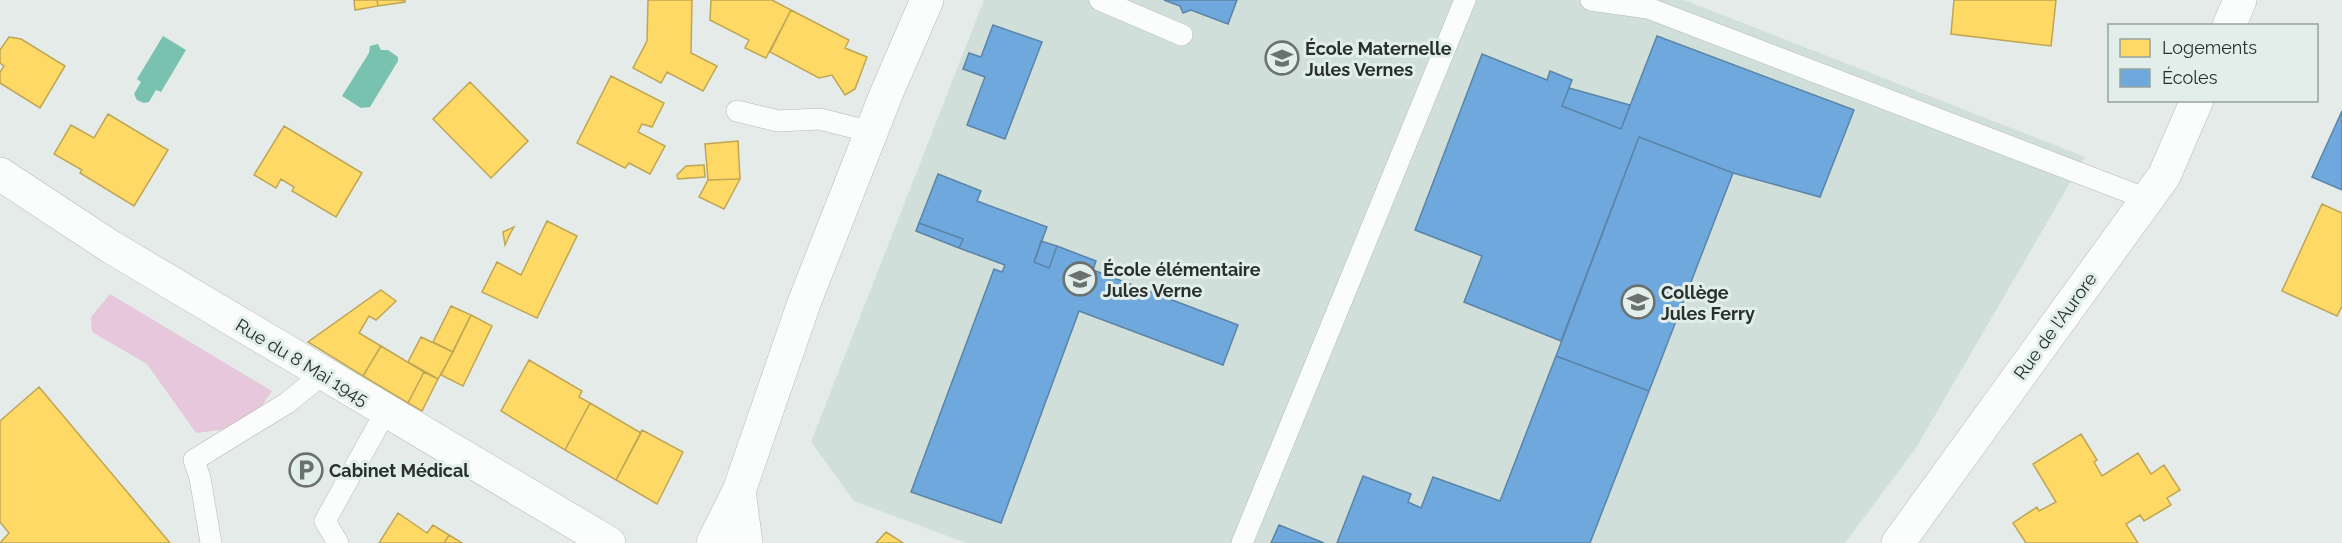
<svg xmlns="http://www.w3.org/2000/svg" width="2342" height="543" viewBox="0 0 2342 543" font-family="Raleway,sans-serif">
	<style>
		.built { fill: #d0dfda }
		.green { fill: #e7c7dc }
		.water { fill: #79c2b0 }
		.homes { fill: #ffd966; stroke: #bfa655; stroke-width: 1.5 }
		.schools { fill: #6fa8dc; stroke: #5a84a8; stroke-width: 1.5 }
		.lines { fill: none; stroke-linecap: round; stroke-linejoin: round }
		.service-casing { stroke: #b5bab9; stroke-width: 22 }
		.minor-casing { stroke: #b5bab9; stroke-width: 34 }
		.secondary-casing { stroke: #b5bab9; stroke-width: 34 }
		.service { stroke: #fbfcfc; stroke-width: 21 }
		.minor { stroke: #fbfcfc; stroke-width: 33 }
		.secondary { stroke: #fbfcfc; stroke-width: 33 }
		.labels { text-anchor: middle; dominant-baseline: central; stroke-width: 6; stroke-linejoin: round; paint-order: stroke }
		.poi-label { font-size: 18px; font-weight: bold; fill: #292f2d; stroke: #e1eeea; text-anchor: start }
		.street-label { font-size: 18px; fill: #292f2d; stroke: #e1eeea }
	</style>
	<rect width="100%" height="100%" fill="#e4ebe9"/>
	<!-- built -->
	<path class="built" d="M984,0h700l401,157 -169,291 -71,95h-879l-112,-42 -43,-59z"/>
	<!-- green -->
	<path class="green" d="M110,294l162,97 -15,22 -30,16 -31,4 -49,-69 -55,-32 -1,-15z"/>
	<!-- water -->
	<path class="water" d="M163,36l23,14 -25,42 -5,-2 -7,12 -5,1 -7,-3 -3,-6 7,-12 -4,-3z
		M378,44l3,6h7l10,7v4l-28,46 -9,1 -19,-12 27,-43 1,-7z"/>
	<!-- homes -->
	<path class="homes" d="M354,0h23l1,6 -23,4z
		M377,0h28v2l-27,4z
		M648,0h44l-1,53 26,13 -14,25 -36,-19 -6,11 -28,-15 14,-27z
		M711,0h61l19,10 -25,48 -21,-10 4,-8 -39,-20z
		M1954,0h102l-5,46 -100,-12z
		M791,10l58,30 -4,8 22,9 -12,32 -10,6 -13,-20 -13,3 -49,-26z
		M9,37l12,2 44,27 -25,42 -40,-25v-11l4,-6 -4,-3v-13z
		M611,76l53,27 -12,24 -10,-3 -4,8 27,14 -15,28 -21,-11 -4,5 -48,-25z
		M470,82l58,59 -37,37 -58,-59z
		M108,114l60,36 -34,56 -54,-33 2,-3 -28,-16 17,-29 23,13z
		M284,126l78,47 -26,44 -44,-26 2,-4 -13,-8 -5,9 -22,-13z
		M738,141l2,38 -32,1 -3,-36z
		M704,165l1,12 -27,2 -1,-4 9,-9z
		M740,179l-16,30 -25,-12 9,-17z
		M2322,204l20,9v93l-5,10 -55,-25z
		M547,221l30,15 -40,82 -55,-26 15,-30 24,13z
		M514,227l-4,7 -5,11 -2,-13z
		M381,290l15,11 -20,19 -7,-4 -10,17 22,13 -18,30 -55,-34z
		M451,306l20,9 -18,37 -20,-10z
		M471,315l21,11 -29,60 -22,-11z
		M421,337l32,15 -15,27 -30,-17z
		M381,346l43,26 -16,31 -45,-27z
		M529,360l53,31 -3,6 11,6 -25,47 -64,-39z
		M424,372l14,7 -16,32 -14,-8z
		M39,387l131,156h-170l9,-10 -9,-11v-101z
		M590,403l51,30 -25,47 -51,-30z
		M642,430l41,22 -26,52 -41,-24z
		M2081,434l16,26 -3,2 8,14 36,-23 13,21 13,-9 16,25 -13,8 4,7 -27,16 -4,-6 -14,9 12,19h-112l-13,-20 24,-16 2,4 17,-9 -23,-38z
		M398,513l29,20 6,-8 16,10 -5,8h-65z
		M886,532l17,11h-27z
		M449,535l13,8h-18z"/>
	<!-- schools -->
	<path class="schools" d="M1164,0h73l-9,24 -37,-14 -8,3 -3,-7z
		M993,25l49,17 -37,97 -38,-14 18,-48 -22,-8 6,-16 12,4z
		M1657,36l197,74 -34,87 -87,-24 -94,-36 -78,204 -97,-39 18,-46 -67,-26 67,-176 65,26 3,-9 22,9 -10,26 59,23z
		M1569,88l61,17 -9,24 -59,-23z
		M2342,111v79l-30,-13z
		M1639,137l94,36 -84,218 -93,-35z
		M938,174l43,17 -4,10 70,26 -13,35 15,6 8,-22 39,15 -3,9 145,55 -15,40 -144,-54 -78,212 -90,-31 83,-223 8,3 3,-7 -46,-17 4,-9 -44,-16z
		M919,223l44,16 -4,9 -43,-17z
		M1041,241l16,5 -8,22 -15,-6z
		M1556,356l93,35 -59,152h-253l26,-67 48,18 -3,8 13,6 12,-31 67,24z
		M1279,525l45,18h-53z"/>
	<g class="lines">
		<!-- service casing -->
		<g class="service-casing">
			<path id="service" d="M1100,0l82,35
				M1591,0l57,8 499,191
				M737,111l41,10 42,-2 51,13
				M211,543l-11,-65 -6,-18 93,-57 36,-29
				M338,543l-13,-22 61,-110
				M1242,543l223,-543"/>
		</g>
		<!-- minor casing -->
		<g class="minor-casing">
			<path id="minor" d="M2229,26l11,-26
				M0,174l111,73 498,296
				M1898,543l266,-367 33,-76"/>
		</g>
		<!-- secondary casing -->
		<g class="secondary-casing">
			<path id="secondary" d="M739,491l7,52
				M713,543l26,-52 65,-188 83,-211 40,-92"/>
		</g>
		<!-- service -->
		<use href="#service" class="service"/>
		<!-- minor -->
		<use href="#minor" class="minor"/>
		<!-- secondary -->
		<use href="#secondary" class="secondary"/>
	</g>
	<!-- icons -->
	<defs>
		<g id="school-ring" transform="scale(1.725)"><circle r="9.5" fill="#e1eeea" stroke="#6a716f" stroke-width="1.5"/><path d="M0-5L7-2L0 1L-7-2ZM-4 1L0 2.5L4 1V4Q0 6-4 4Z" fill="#6a716f"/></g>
		<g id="parking-ring" transform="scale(1.725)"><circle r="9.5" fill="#e1eeea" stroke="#6a716f" stroke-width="1.5"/><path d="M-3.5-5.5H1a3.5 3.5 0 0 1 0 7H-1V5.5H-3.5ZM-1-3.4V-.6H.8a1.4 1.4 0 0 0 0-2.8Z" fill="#6a716f"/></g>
	</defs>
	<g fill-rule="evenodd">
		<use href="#school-ring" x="1282" y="58"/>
		<use href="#school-ring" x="1080" y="279"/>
		<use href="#school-ring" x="1638" y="302"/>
		<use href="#parking-ring" x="306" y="470"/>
	</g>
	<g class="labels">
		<!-- poi labels -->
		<g class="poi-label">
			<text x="1305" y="48">École Maternelle<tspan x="1305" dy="21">Jules Vernes</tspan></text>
			<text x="1103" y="269">École élémentaire<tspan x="1103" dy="21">Jules Verne</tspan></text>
			<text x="1661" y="292">Collège<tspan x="1661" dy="21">Jules Ferry</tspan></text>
			<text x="329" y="470">Cabinet Médical</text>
		</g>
		<!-- street labels -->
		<g class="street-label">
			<text transform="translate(2055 326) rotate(-54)">Rue de l'Aurore</text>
			<text transform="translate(302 362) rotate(31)">Rue du 8 Mai 1945</text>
		</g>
	</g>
	<!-- legend -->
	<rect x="2108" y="24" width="210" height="78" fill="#e1eeea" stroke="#97a29e" stroke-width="1.5"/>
	<rect x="2120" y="39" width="30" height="18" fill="#ffd966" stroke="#97a29e" stroke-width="1.5"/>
	<text x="2162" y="54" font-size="18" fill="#292f2d">Logements</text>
	<rect x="2120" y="69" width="30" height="18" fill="#6fa8dc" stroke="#97a29e" stroke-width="1.5"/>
	<text x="2162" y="84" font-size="18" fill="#292f2d">Écoles</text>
</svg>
